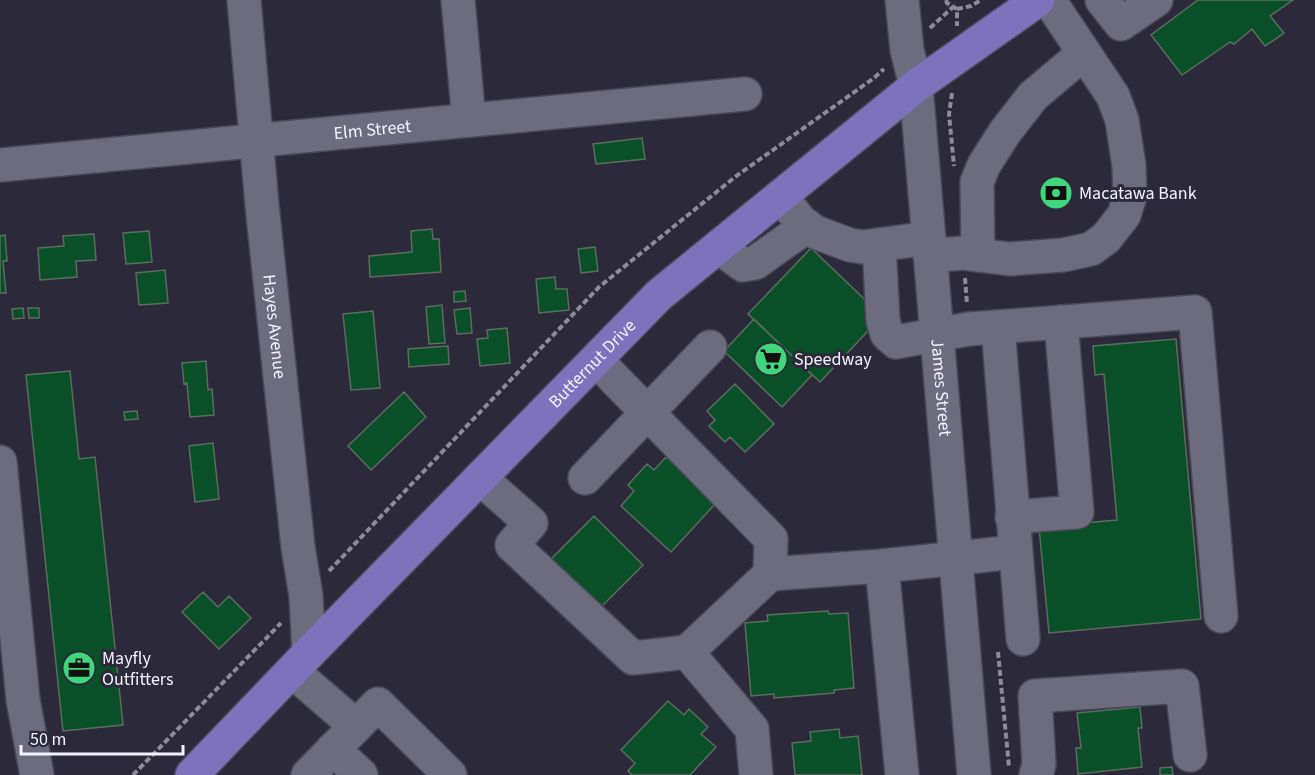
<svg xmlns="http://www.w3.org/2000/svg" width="1315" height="775" viewBox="0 0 1315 775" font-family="'Source Sans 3',sans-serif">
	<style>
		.building { fill: #094f28; stroke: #5b6c5f; stroke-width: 1.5 }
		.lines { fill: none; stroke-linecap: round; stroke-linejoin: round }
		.minor-casing { stroke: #494856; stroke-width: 36 }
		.major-casing { stroke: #494856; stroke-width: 36 }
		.path { stroke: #8d8b99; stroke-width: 4; stroke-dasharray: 6 3; stroke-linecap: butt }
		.minor { stroke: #6d6b7e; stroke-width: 33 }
		.major { stroke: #7d72bb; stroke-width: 33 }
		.labels { text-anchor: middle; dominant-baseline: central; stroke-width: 6; stroke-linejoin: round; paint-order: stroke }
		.street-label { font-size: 18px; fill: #f2f2fd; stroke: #2c2a3a }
		.poi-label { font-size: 18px; fill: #f2f2fd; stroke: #2c2a3a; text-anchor: start }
	</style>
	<rect width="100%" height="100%" fill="#2c2a3a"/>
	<!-- building -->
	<path class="building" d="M1198,0h95l-23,16 14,17 -19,13 -13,-17 -18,15 -4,-2 -48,33 -31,-40z
		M642,138l3,21 -49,5 -3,-20z
		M432,229l1,10h6l2,33 -71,5 -1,-21 43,-4 -1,-21z
		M149,231l3,31 -26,2 -3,-31z
		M94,234l2,26 -20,1 1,16 -37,3 -2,-32 26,-2 -1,-10z
		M5,235l2,26h-4l3,32h-6v-57z
		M595,247l3,24 -17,2 -3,-24z
		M811,248l71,68 -62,66 -72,-68z
		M165,270l3,33 -29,2 -3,-32z
		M555,277l1,12h11l2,21 -30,3 -3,-34z
		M465,291l1,10 -12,1v-10z
		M442,305l3,38 -16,1 -3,-37z
		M23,308l1,10 -11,1 -1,-10z
		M28,308h11v10h-10z
		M470,308l2,25 -15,1 -3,-24z
		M373,311l7,77 -29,2 -8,-76z
		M754,319l58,56 -30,32 -58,-56z
		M507,328l3,35 -30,3 -3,-27 11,-1 -1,-8z
		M1176,339l25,280 -152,14 -10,-106 78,-7 -13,-146 -9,1 -2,-29z
		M448,346l1,18 -40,3 -1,-18z
		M206,361l2,29 4,-1 2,26 -24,2 -3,-34 -3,1 -2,-21z
		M70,371l9,88 16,-2 28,268 -60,6 -37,-356z
		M735,384l39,40 -29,28 -15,-15 -5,5 -16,-16 6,-6 -8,-9z
		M404,392l22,25 -55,53 -23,-24z
		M137,411l1,8 -13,1 -1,-8z
		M213,443l6,56 -24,3 -6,-56z
		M666,457l50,46 -45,49 -50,-46 13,-15 -6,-6 19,-21 7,6z
		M594,516l49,49 -44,44 -49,-49z
		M203,592l15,15 11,-11 22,22 -32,31 -37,-37z
		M828,611l1,3 19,-1 6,75 -20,2v3l-60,5v-4l-23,2 -6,-73 23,-2 -1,-6z
		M668,701l16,14 5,-6 19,18 -7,7 15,13 -26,28h-58l-4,-4 7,-8 -14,-13z
		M1140,707l2,21h-4l4,39 -64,7 -2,-26h5l-4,-35z
		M839,729l1,9 18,-2 4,39h-67l-3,-32 19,-2 -1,-9z
		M1172,767l1,8h-13v-7z"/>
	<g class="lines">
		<!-- minor casing -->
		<g class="minor-casing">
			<g id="minor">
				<path id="s1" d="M244,0l18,205 36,342 8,49 3,57"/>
				<path d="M458,0l11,120"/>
				<path id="s2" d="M902,0l5,50 9,36 58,689"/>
				<path d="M1102,0l19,24 35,-24"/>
				<path id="s3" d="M0,165l745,-71"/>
				<path d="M781,196l19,25 15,11 35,13 13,2 66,-9"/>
				<path d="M879,245l4,76 4,13 9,8 73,-13 226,-17 26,304"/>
				<path d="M719,247l24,18 12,-2 52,-37"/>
				<path d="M978,255l-1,-73 7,-17 21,-33 28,-36 51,-43"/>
				<path d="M930,256l32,-3 48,6 53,-4 28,-6 15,-11 18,-23 6,-19 -1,-30 -7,-46 -9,-24 -64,-96"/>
				<path d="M998,327l25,312"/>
				<path d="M596,360l175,179 -1,35 -83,78 65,77 4,46"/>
				<path d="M0,462l23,238 14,75"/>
				<path d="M480,478l51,45 -19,22 121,113 54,-6"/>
				<path d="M585,478l125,-131"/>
				<path d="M1012,517l65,-5 -16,-190"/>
				<path d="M882,566l20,209"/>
				<path d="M770,574l112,-8 133,-14"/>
				<path d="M292,671l64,55"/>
				<path d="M333,749l28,26"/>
				<path d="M308,775l70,-71 72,71"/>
				<path d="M1036,775l3,-11 -4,-68 147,-10 8,69"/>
			</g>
		</g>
		<!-- major casing -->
		<g class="major-casing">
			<g id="major">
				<path id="s4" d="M192,775l117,-122 350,-358 257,-209 122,-86"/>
			</g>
		</g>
		<!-- path -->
		<path class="path" d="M946,0l1,3 10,6v17
			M957,9l14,-3 10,-6
			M930,28l23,-21
			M952,93l-3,21 5,52
			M965,278l2,26
			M329,571l270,-284 136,-110 139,-99 10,-9
			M998,652l11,115
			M133,775l148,-152"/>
		<!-- minor -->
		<use href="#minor" class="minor"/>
		<!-- major -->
		<use href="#major" class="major"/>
	</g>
	<!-- icons -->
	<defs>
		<g id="bank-disc" transform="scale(1.725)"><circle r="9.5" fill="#40d77c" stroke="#2c2a3a"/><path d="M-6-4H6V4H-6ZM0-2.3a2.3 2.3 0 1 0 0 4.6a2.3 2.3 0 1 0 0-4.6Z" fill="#111"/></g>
		<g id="supermarket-disc" transform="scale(1.725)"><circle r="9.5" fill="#40d77c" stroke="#2c2a3a"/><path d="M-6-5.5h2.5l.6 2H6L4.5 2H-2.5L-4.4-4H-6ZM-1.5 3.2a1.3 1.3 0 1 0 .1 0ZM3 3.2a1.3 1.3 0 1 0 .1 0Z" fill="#111"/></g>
		<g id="office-disc" transform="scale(1.725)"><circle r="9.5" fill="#40d77c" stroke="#2c2a3a"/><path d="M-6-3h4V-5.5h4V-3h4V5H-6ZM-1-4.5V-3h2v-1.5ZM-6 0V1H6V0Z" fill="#111"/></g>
	</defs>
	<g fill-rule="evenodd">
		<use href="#bank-disc" x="1056" y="193"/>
		<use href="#supermarket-disc" x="771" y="359"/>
		<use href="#office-disc" x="79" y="668"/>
	</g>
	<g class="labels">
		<!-- street labels -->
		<g class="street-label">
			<text stroke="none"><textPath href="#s3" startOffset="374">Elm Street</textPath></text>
			<text stroke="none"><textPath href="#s1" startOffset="328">Hayes Avenue</textPath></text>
			<text stroke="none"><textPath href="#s4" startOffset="574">Butternut Drive</textPath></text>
			<text stroke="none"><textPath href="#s2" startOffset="390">James Street</textPath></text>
		</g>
		<!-- poi labels -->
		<g class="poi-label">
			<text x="1079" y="193">Macatawa Bank</text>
			<text x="794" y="359">Speedway</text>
			<text x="102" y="658">Mayfly<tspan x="102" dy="21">Outfitters</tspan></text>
		</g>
	</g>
	<!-- scale -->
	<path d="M21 745v9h162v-9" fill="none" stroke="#f2f2fd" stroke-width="3"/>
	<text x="30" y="745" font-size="18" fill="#f2f2fd" stroke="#2c2a3a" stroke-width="4.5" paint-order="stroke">50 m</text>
</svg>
